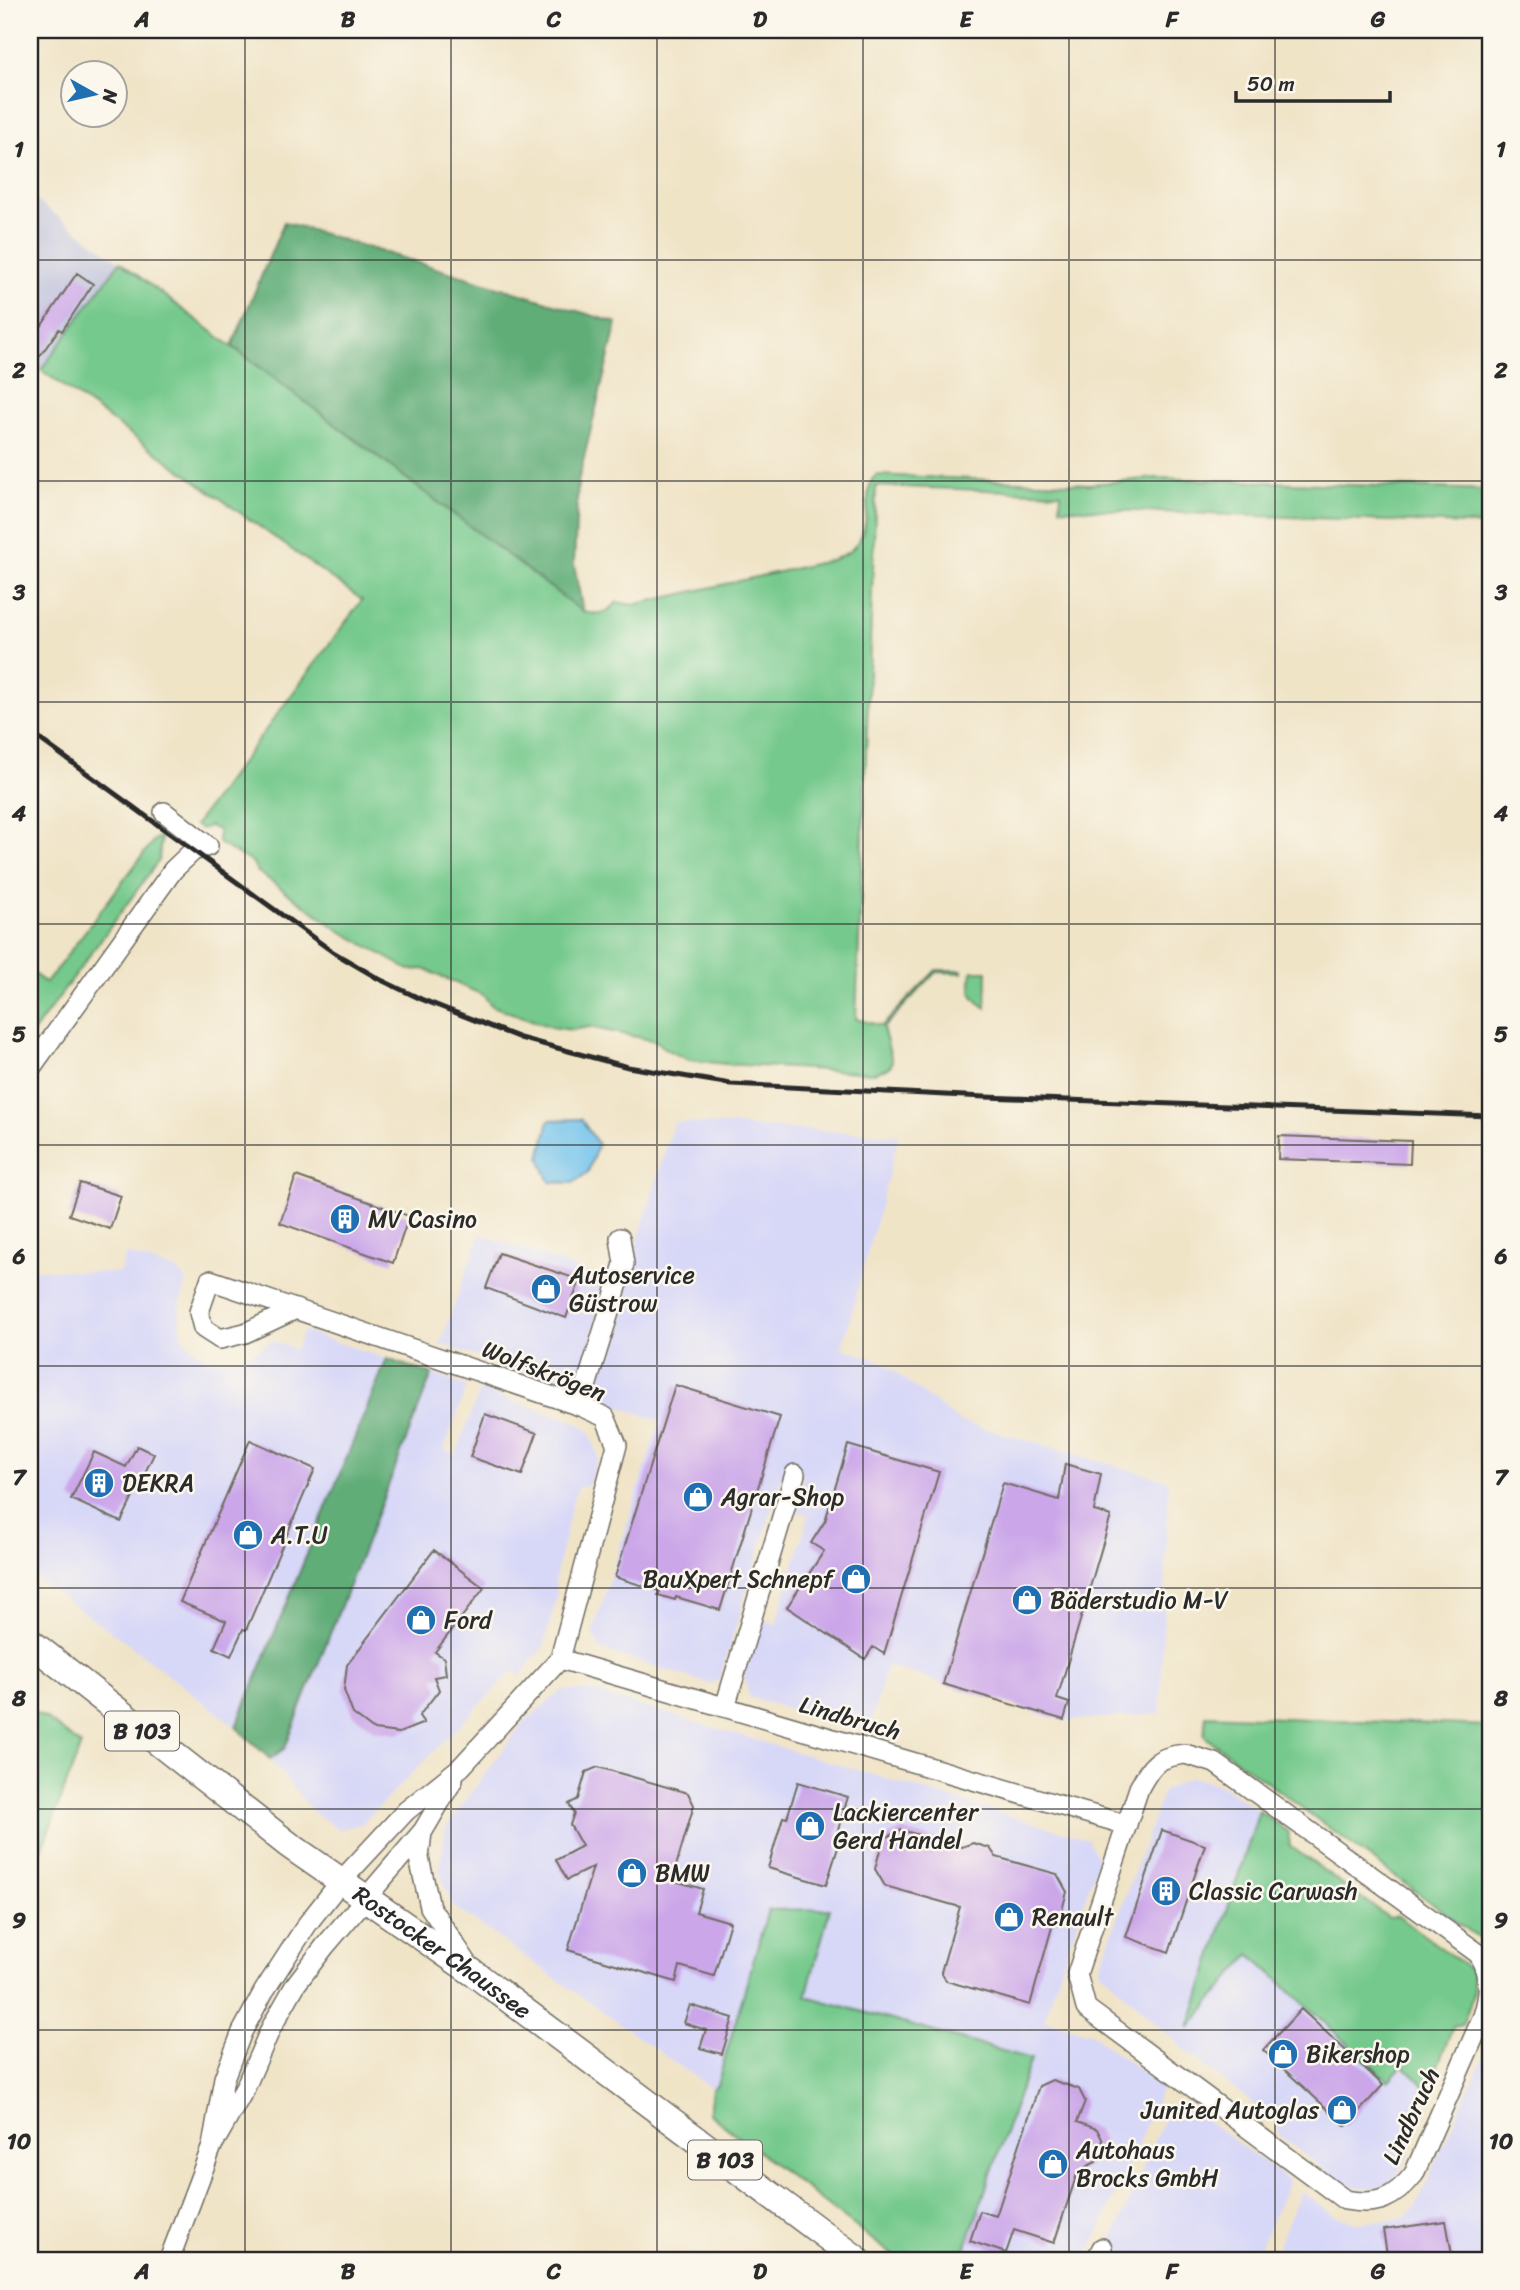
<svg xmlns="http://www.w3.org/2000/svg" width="1520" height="2290" viewBox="0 0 1520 2290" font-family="Sriracha,sans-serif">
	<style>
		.built { fill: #d7d7f8 }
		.industrial { fill: #bfc2dd }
		.green { fill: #75c98c; stroke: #507a5c; stroke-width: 2 }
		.forest { fill: #60ad78; stroke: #466c52; stroke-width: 2 }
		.water { fill: #71c2ec; stroke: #4e768c; stroke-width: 2 }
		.building { fill: #cba6e9 }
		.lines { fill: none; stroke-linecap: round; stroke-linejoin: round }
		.minor-casing { stroke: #706c62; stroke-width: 22 }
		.major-casing { stroke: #706c62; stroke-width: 29 }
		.minor { stroke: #fff; stroke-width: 19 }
		.major { stroke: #fff; stroke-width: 26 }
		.rail { stroke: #2b2b2b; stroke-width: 5 }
		.grid { fill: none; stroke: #2b2b2b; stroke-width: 2; stroke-opacity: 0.55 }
		.labels { text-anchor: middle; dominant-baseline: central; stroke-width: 5; stroke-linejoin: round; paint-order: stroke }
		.shield { fill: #fbf7ec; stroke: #696865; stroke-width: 2 }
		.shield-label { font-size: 23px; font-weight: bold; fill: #2b2b2b }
		.poi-label { font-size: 24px; fill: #2b2b2b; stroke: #fbf7ec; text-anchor: start }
		.street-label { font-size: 24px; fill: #2b2b2b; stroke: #fbf7ec }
		.neatline { fill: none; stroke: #2b2b2b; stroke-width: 2.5 }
		.grid-label { font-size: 23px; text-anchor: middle; font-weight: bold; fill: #2b2b2b }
	</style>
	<rect width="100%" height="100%" fill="#fbf7ec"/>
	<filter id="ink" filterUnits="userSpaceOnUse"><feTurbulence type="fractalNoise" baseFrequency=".0143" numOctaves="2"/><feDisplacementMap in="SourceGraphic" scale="14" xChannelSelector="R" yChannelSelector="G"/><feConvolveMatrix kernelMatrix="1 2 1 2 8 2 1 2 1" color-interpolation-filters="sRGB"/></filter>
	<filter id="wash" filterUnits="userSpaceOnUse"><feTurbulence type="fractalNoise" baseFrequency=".00686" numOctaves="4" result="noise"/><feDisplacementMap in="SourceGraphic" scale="28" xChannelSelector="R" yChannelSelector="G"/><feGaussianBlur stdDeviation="1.57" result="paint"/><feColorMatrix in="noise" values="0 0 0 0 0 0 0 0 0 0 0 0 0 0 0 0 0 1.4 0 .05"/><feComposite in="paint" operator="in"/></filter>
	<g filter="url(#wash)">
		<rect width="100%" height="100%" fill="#f0e4c7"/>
		<!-- built -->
		<path class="built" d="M674,1122l225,13 -57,213 37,12 80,61 210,60 -9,233 -96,7 -177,-55 -19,66 -119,-35 -5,-24 16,-54 16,5 33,-109 -15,-5 10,-36 -19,-6 -66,212 -9,4 -110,-35 -7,-17 67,-211 -70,-25z
			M480,1234l129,46 -33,111 -136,-47z
			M126,1254l53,17 8,11 -8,26 3,27 10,13 13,9 18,4 22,-4 27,-16 24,8 7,-18 84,28 -151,368 -113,-87 -93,-66v-305l89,4z
			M432,1374l35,12 -23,64 12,4 24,-64 96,32 13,10 10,25 -11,28 -10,3 -5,11 -18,80 2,16 -13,51 -24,30 -7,-5 -150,152 -24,7 -26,-18 -43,-53 16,-11z
			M562,1690l29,1 497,148 10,21 -54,160 46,13 72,55 -73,166 12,6h-140l70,-201 -226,-64 25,-86 -113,176 -5,4 -260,-184 -13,-36 7,-42 77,-104z
			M1191,1777l29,8 39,26 -69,214 59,-72 139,128 14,-16 26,25 -23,51 5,12 -12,21 -15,12 -11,3 -15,-1 -15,-6 -64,-47 -1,-13 -95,-74 -83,-79 65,-179z
			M1483,2057l7,2v201h-218l29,-69 30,22 24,10 31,-2 19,-4 10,-9z
			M1182,2102l107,79 -34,79h-151l59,-140 10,-3z"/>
		<!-- industrial -->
		<path class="industrial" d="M30,196l90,66 -79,108 -11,-9z"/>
		<!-- green -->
		<path class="green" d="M120,262l463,350c14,3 25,2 34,-10l16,3 199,-45c6,-3 15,-6 20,-11 23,-21 9,-62 24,-74l214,9 66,-6 334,12v35l-430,-17 1,-15 -185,-7 -20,533 26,7 54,-56h26v3l-26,-1 -53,56 9,32 -1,5 -5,4 -13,4 -147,-9 -37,-4 -22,-10 -11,-9 -67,-14 -17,3 -21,-3 -59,-21 -9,-11 -59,-26 -15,1 -70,-40 -82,-59 -4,-8 -35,-20v-13l-8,-4 -9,3 -6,-4 167,-225 -321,-230z
			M161,837l-2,23 -129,177v-66l16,12 108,-143z
			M972,971h15l-1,37c-18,-13 -16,-15 -14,-37z
			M30,1711l17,8 34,26 -51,136z
			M1206,1715l284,11v222l-7,-7 -279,-205z
			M1259,1811l29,21 2,14 99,72 9,-2 73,54c6,22 -1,35 -9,55l-9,2 -25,63 -25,-25 -15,16 -138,-127 -61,74z
			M830,1909l-24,87 225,63 -70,201h-62l-190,-146 3,-25 5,-4 51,-175z"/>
		<!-- forest -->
		<path class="forest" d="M284,222l333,101 -39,159 -4,82 9,48 -351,-266z
			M387,1359l45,15 -147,374 -15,11 -34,-32z"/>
		<!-- water -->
		<path class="water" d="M581,1119l17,25 -10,28 -15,11 -23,-1 -10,-24 9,-38z"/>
		<g id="blocks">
			<!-- building -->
			<path class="building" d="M77,273l16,11 -31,47 -3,-2 -29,41v-40l6,4z
				M1279,1136l132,5 -1,23 -132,-5z
				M296,1176l113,40 -16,47 -113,-40z
				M80,1183l41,13 -11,33 -41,-14z
				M499,1253l81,27 -14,38 -80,-30z
				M675,1385l105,32 -60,193 -44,-13 -1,3 -17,-5 2,-4 -45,-14z
				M485,1414l52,19 -15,42 -52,-18z
				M250,1440l65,29 -69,161 -3,-1 -12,27 -17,-8 12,-27 -46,-19z
				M848,1445l91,27 -55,182 -11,-7 -8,12 -78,-52 37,-56 -13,-8 14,-22z
				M137,1446l17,8 -33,68 -50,-23 23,-47 32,15z
				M1065,1464l36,10 -7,37 17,5 -54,183 12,4 -5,17 -121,-36 60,-201 56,17z
				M434,1550l50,38 -49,64 9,6 2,17 -12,2 5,13 -20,26 5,7 -25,10 -25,-3 -21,-16 -9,-24 3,-25z
				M598,1767l90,26 6,12 -22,75 31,9 -7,23 34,10 -16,54 -34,-10 -4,16 -108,-32 25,-83 -26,13 -11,-20 26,-14 -12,-21 4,-12 -5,-9 9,-5 8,-27z
				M798,1782l50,15 -11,36 5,2 -16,50 -58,-17 15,-51 4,1z
				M901,1830l61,17 11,-4 17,5 6,9 61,17 10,18 -8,29 -5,-1 -24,85 -84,-24 -5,-9 19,-65 -75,-21 -10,-17 8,-30z
				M1162,1830l43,15 -36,107 -43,-15z
				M690,2005l43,13 -11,36 -22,-6 6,-18 -22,-7z
				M1301,2009l82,76 -37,41 -83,-76z
				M1052,2080l27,9 6,12 -8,21 20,7 6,12 -7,21 -18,9 -24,72 -40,-13 -8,23 -36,-12 10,-30 16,5 43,-130z
				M1446,2221l7,39h-65l-5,-30z"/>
		</g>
	</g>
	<g filter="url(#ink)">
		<use href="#blocks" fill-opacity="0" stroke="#706c62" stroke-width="2"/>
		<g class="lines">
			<!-- minor casing -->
			<g class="minor-casing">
				<path id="minor" d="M164,812l44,34
					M30,1069l143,-199 20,-19 15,-5
					M580,1406l44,-142 -4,-26
					M560,1659l567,166
					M725,1707l70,-233
					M1185,1754l30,9 264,191c11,25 12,36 4,62l-69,158c-20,25 -37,32 -69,26l-259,-192 -9,-34 62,-186c13,-24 18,-31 46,-34z
					M422,1832l-3,26 11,49 40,60
					M212,2146l12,-68 18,-46 22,-41 44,-68 33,-42 65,-70 55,-44 99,-108 57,-214 -12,-28 -25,-11 -370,-126 -11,32 4,16 17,11 25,-6 51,-24
					M169,2260l43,-114 33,-58 26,-60 25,-44 29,-38 98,-115 30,-51
					M1096,2260l6,-12"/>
			</g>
			<!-- major casing -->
			<g class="major-casing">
				<g id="major">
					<path id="s1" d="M30,1642l259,203 186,129 383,286"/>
				</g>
			</g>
			<!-- minor -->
			<use href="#minor" class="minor"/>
			<!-- major -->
			<use href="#major" class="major"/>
			<!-- rail -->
			<path class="rail" d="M30,732l303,220 46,27 42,20 99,39 108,29 103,17 254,13 505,19"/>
		</g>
	</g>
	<!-- grid -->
	<path class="grid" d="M245,30v2230M451,30v2230M657,30v2230M863,30v2230M1069,30v2230M1275,30v2230M30,260h1460M30,481h1460M30,702h1460M30,924h1460M30,1145h1460M30,1366h1460M30,1588h1460M30,1809h1460M30,2030h1460"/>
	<!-- icons -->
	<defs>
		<g id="building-disc" transform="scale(1.575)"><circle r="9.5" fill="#1f6fb2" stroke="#fbf7ec"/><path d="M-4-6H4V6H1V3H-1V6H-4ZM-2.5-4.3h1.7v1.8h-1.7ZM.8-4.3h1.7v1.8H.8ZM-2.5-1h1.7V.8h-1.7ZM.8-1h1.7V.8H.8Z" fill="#fff"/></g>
		<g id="shop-disc" transform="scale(1.575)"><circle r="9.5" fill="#1f6fb2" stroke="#fbf7ec"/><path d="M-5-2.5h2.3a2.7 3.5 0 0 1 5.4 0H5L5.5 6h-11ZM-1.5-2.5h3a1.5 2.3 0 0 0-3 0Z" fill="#fff"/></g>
	</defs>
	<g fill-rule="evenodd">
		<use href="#building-disc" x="345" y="1219"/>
		<use href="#shop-disc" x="546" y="1289"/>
		<use href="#building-disc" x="99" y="1483"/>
		<use href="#shop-disc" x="698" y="1497"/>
		<use href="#shop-disc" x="248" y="1535"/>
		<use href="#shop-disc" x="856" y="1579"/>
		<use href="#shop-disc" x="1027" y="1600"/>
		<use href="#shop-disc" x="421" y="1620"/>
		<use href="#shop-disc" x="810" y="1826"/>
		<use href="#shop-disc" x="632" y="1873"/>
		<use href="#building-disc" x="1166" y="1891"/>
		<use href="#shop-disc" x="1009" y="1917"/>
		<use href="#shop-disc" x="1283" y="2054"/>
		<use href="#shop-disc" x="1342" y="2110"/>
		<use href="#shop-disc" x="1053" y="2164"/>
	</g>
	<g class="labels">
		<!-- shield labels -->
		<g class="shield">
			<rect x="105" y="1711.5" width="74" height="39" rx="5"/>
			<rect x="688" y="2140.5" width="74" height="39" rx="5"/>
		</g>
		<g class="shield-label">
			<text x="142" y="1731">B 103</text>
			<text x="725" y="2160">B 103</text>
		</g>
		<!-- poi labels -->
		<g class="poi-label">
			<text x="368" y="1219">MV Casino</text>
			<text x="569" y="1275">Autoservice<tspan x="569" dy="28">Güstrow</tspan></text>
			<text x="122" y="1483">DEKRA</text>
			<text x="721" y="1497">Agrar-Shop</text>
			<text x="271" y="1535">A.T.U</text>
			<text x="833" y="1579" text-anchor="end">BauXpert Schnepf</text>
			<text x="1050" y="1600">Bäderstudio M-V</text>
			<text x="444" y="1620">Ford</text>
			<text x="833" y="1812">Lackiercenter<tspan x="833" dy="28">Gerd Handel</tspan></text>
			<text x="655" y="1873">BMW</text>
			<text x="1189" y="1891">Classic Carwash</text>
			<text x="1032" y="1917">Renault</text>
			<text x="1306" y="2054">Bikershop</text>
			<text x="1319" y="2110" text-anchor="end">Junited Autoglas</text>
			<text x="1076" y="2150">Autohaus<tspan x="1076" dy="28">Brocks GmbH</tspan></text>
		</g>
		<!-- street labels -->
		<g class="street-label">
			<text transform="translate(544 1371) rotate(21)">Wolfskrögen</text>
			<text transform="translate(850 1718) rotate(16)">Lindbruch</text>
			<text stroke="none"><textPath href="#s1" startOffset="516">Rostocker Chaussee</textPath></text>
			<text transform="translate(1411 2116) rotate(-65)">Lindbruch</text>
		</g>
	</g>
	<!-- margin -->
	<rect width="1520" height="2290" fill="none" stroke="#fbf7ec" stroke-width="77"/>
	<!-- north arrow -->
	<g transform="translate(94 94) rotate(98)"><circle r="33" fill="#fbf7ec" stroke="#a8a59f" stroke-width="2"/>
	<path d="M0-5L12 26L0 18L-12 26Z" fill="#1f6fb2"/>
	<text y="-10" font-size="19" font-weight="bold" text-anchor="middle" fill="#2b2b2b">N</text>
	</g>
	<!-- scale -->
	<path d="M1236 91v10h154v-10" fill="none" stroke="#2b2b2b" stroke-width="3.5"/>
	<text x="1247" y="91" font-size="21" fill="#2b2b2b" stroke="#fbf7ec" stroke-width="5" paint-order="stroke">50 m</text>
	<rect x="38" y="38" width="1444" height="2214" class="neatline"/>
	<g class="grid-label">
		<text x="142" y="27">A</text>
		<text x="348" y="27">B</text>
		<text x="554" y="27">C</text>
		<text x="760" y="27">D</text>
		<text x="966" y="27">E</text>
		<text x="1172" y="27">F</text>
		<text x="1378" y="27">G</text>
		<text x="19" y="157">1</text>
		<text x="1501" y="157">1</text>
		<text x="19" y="378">2</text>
		<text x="1501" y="378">2</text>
		<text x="19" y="600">3</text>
		<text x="1501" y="600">3</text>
		<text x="19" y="821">4</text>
		<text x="1501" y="821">4</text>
		<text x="19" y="1042">5</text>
		<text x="1501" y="1042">5</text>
		<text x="19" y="1264">6</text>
		<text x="1501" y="1264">6</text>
		<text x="19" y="1485">7</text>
		<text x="1501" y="1485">7</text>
		<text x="19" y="1706">8</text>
		<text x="1501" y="1706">8</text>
		<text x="19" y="1928">9</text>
		<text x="1501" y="1928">9</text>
		<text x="19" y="2149">10</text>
		<text x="1501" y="2149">10</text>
		<text x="142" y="2279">A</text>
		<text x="348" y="2279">B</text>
		<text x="554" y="2279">C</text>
		<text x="760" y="2279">D</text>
		<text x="966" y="2279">E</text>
		<text x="1172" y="2279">F</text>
		<text x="1378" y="2279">G</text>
	</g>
</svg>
